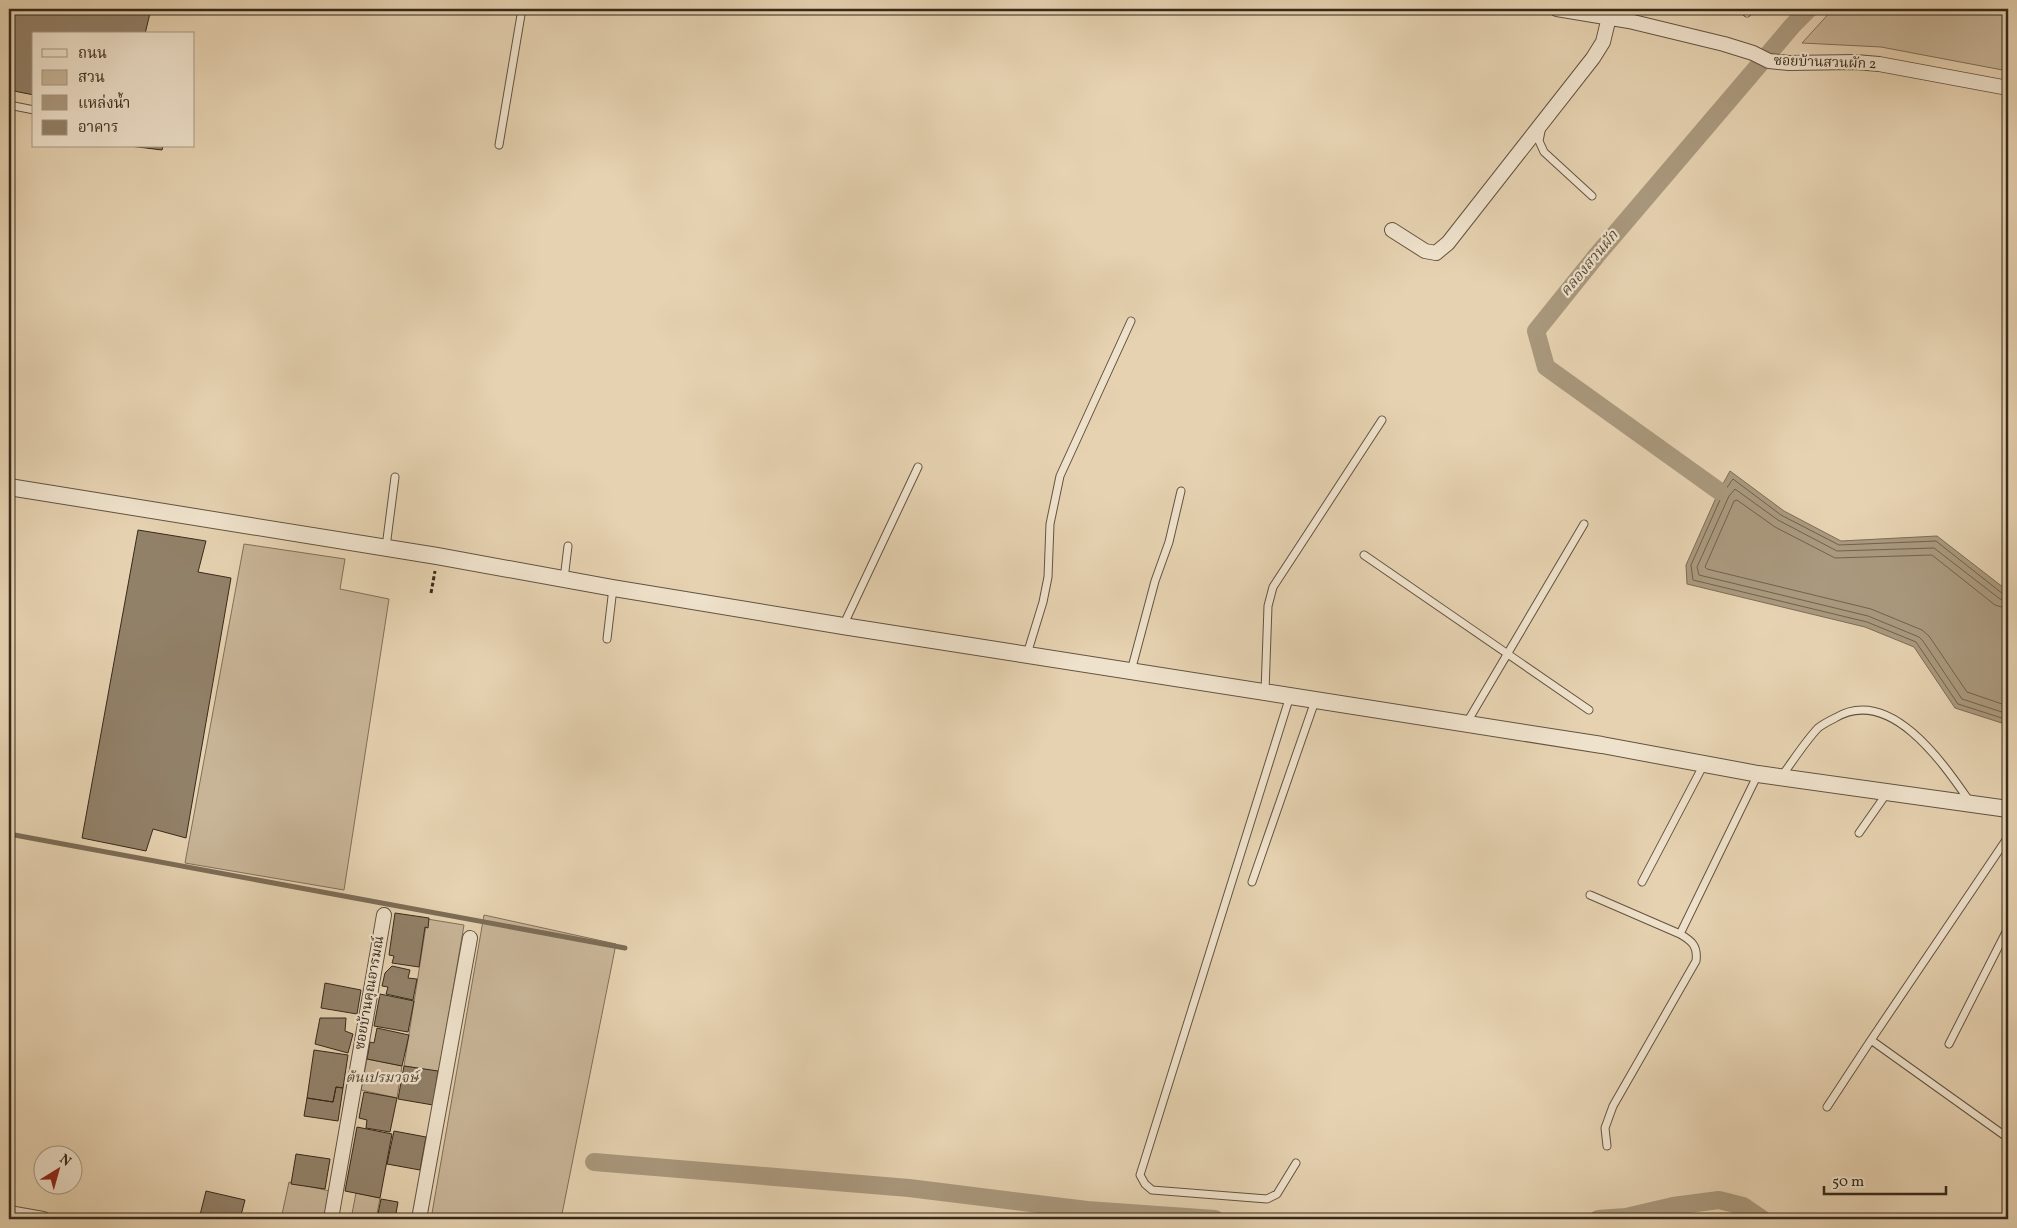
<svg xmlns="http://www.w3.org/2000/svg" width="2017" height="1228" viewBox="0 0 2017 1228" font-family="Vollkorn,'Noto Serif Thai',serif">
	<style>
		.green { fill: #c8b598; stroke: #806f5a }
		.water { fill: #aa997e; stroke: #7c6c56 }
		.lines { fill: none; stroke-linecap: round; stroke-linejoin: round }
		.shore { stroke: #70614c; stroke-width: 1 }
		.stream { stroke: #7c6c56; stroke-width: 5 }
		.canal { stroke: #aa997e; stroke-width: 18 }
		.building { fill: #928169; stroke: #37291b }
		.service-casing { stroke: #635340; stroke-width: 9 }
		.minor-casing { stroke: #635340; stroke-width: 16 }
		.tertiary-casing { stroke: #635340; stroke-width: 18 }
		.path { stroke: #37291b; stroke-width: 3; stroke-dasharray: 4 2.5; stroke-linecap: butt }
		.service { stroke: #efe2cc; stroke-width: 7 }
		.minor { stroke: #efe2cc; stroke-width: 14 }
		.tertiary { stroke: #efe2cc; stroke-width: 16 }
		.labels { text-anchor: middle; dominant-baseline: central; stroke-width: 4.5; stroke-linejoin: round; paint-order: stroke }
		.street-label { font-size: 14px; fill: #37291b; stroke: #efe2cc }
		.park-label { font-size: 14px; font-style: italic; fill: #544534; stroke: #efe2cc }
		.water-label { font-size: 15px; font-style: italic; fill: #5a4b39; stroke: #efe2cc }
	</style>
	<rect width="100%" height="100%" fill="#e6d2b1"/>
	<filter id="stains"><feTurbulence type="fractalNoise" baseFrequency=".004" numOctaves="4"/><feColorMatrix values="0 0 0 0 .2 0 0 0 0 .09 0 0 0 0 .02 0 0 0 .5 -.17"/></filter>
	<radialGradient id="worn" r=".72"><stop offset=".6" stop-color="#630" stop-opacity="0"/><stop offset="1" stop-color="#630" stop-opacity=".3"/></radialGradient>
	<!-- green -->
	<path class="green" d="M1833,9h175v62l-127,-24 -79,-4z
		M244,544l101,15 -5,30 49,10 -45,291 -159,-27z
		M484,915l132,29 -55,275h-130z
		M427,919l37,6 -25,147 -35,-6z
		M367,1059l35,7 -5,32 -36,-8z
		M289,1182l41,9 -5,28h-44z
		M356,1193l24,5 -4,21h-25z"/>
	<!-- water -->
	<path class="water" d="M1730,471l54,40 57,30 96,-5 71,55v134l-53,-17 -41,-61 -49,-20 -178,-43 -1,-19 33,-74z"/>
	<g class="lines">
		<!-- shore -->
		<path class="shore" d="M2008,595l-5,-1 -67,-53 -97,4 -58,-30 -48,-36 -10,14 -32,72 2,15 174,42 49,20 42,62 50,16
			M2008,601l-8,-2 -66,-51 -97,3 -59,-31 -43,-31 -6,7 -32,71 2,8 169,41 51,21 4,4 39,58 46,15
			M2008,609l-13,-4 -63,-50 -97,3 -60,-31 -38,-27 -3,1 -29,66 2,2 164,40 51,21 7,6 38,56 41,14"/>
		<!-- stream -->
		<path class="stream" d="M9,834l616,114"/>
		<!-- canal -->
		<path class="canal" d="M1719,491l-173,-124 -10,-36 61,-76 196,-230 16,-16
			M594,1162l315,26 178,22 128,9
			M1598,1219l28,-2 47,-11 46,-6 24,6 19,13"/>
	</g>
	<!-- building -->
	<path class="building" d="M9,9h142l-6,25h-111v61l-25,-5z
		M130,146h33l-1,4z
		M138,530l68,11 -8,31 33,6 -45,260 -33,-9 -7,22 -64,-13z
		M395,913l34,5 -1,10 -3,-1 -6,40 -27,-4 2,-7 -5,-1z
		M392,966l18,4 -2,8 9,1 -4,21 -27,-6 2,-7 -6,-1 3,-13z
		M325,983l36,7 -4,24 -36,-6z
		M380,994l34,7 -6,31 -34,-6z
		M320,1018h26l-1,13 8,3 -5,19 -33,-9z
		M377,1028l32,7 -7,31 -35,-7 3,-17 4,1z
		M314,1050l34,5 -5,33 -7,-1 -3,15 -26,-4z
		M404,1066l34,5 -5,34 -35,-6z
		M336,1087l7,1 -5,33 -34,-5 3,-18 26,4z
		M364,1092l33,6 -7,34 -24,-4 1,-8 -8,-2z
		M357,1127l35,7 -12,64 -35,-7z
		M394,1131l32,6 -6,33 -33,-6z
		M296,1154l34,5 -5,30 -34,-5z
		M206,1191l39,9 -5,19h-41z
		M381,1199l17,3 -3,17h-18z"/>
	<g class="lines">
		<!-- service casing -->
		<g class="service-casing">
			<path id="service" d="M1743,9l4,4
				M9,105l25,5
				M1541,131l-2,10 5,11 48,44
				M499,145l23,-136
				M386,547l9,-70
				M1364,555l225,155
				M564,579l4,-33
				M843,626l75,-159
				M607,639l6,-51
				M1027,654l16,-52 5,-25 2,-53 10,-48 71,-155
				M1131,671l24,-90 14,-39 12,-51
				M1265,692l3,-86 5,-19 109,-167
				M1290,696l-150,479 5,9 7,6 115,9 10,-5 19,-31
				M1466,724l118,-200
				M1781,777c12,-16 23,-34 37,-49 5,-4 11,-7 17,-10 55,-33 108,45 135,84
				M1859,833l28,-40
				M2008,837l-137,203 137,98
				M1252,882l63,-181
				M1642,882l62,-118
				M1590,895l90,39 78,-160
				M2008,1036v-1
				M1949,1044l59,-116
				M1827,1107l44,-67
				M1607,1146l-2,-18 8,-22 83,-145c2,-15 -4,-20 -16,-27"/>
		</g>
		<!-- minor casing -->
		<g class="minor-casing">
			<path id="minor" d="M1557,9l72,12 95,23 29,9 16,8 20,2 66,-1 24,2 129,24
				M1392,230l33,21 11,2 12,-10 145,-185 10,-16 6,-25
				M9,1213l34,6
				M331,1219l53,-304
				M419,1219l51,-281"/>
		</g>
		<!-- tertiary casing -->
		<g class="tertiary-casing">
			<path id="tertiary" d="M9,487l428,69 176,32 230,38 759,119 156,29 250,35"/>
		</g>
		<!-- path -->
		<path class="path" d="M431,593l4,-22"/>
		<!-- service -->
		<use href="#service" class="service"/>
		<!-- minor -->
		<use href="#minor" class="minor"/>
		<!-- tertiary -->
		<use href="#tertiary" class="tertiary"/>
	</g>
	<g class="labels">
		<!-- street labels -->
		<g class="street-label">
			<text transform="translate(1825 63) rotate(2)">ซอยบ้านสวนผัก 2</text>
			<text transform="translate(370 993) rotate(-80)">ซอยบ้านคุณอารมณ์</text>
		</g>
		<!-- park labels -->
		<g class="park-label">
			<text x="382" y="1078">ต้นเปรมวจษ์</text>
		</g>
		<!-- water labels -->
		<g class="water-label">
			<text transform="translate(1590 264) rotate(-50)">คลองสวนผัก</text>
		</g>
	</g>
	<!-- margin -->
	<rect width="2017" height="1228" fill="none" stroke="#e6d2b1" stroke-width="30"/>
	<rect x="10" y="10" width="1997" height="1208" fill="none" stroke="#37291b" stroke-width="2.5"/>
	<rect x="15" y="15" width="1987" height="1198" fill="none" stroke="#37291b"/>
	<!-- legend -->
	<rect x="32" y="32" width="162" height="115" fill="#efe2cc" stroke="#a59885"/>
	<rect x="42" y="49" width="25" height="8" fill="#efe2cc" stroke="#a59885"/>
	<text x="78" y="58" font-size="15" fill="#37291b">ถนน</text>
	<rect x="42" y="70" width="25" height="15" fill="#c8b598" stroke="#a59885"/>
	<text x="78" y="82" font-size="15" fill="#37291b">สวน</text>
	<rect x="42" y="95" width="25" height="15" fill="#aa997e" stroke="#a59885"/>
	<text x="78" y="108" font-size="15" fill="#37291b">แหล่งน้ำ</text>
	<rect x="42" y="120" width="25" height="15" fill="#928169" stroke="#a59885"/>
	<text x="78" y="132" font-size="15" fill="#37291b">อาคาร</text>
	<!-- north arrow -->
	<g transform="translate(58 1170) rotate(37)"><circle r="24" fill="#efe2cc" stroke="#a59885"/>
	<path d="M0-4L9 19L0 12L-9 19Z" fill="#8f2418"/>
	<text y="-8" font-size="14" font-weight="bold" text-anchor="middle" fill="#37291b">N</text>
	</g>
	<!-- scale -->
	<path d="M1824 1186v8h122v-8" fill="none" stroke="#37291b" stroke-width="2.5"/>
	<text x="1832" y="1186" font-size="15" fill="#37291b" stroke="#efe2cc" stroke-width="4" paint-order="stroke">50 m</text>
	<rect width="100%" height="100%" filter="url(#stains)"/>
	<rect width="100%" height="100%" fill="url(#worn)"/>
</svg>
